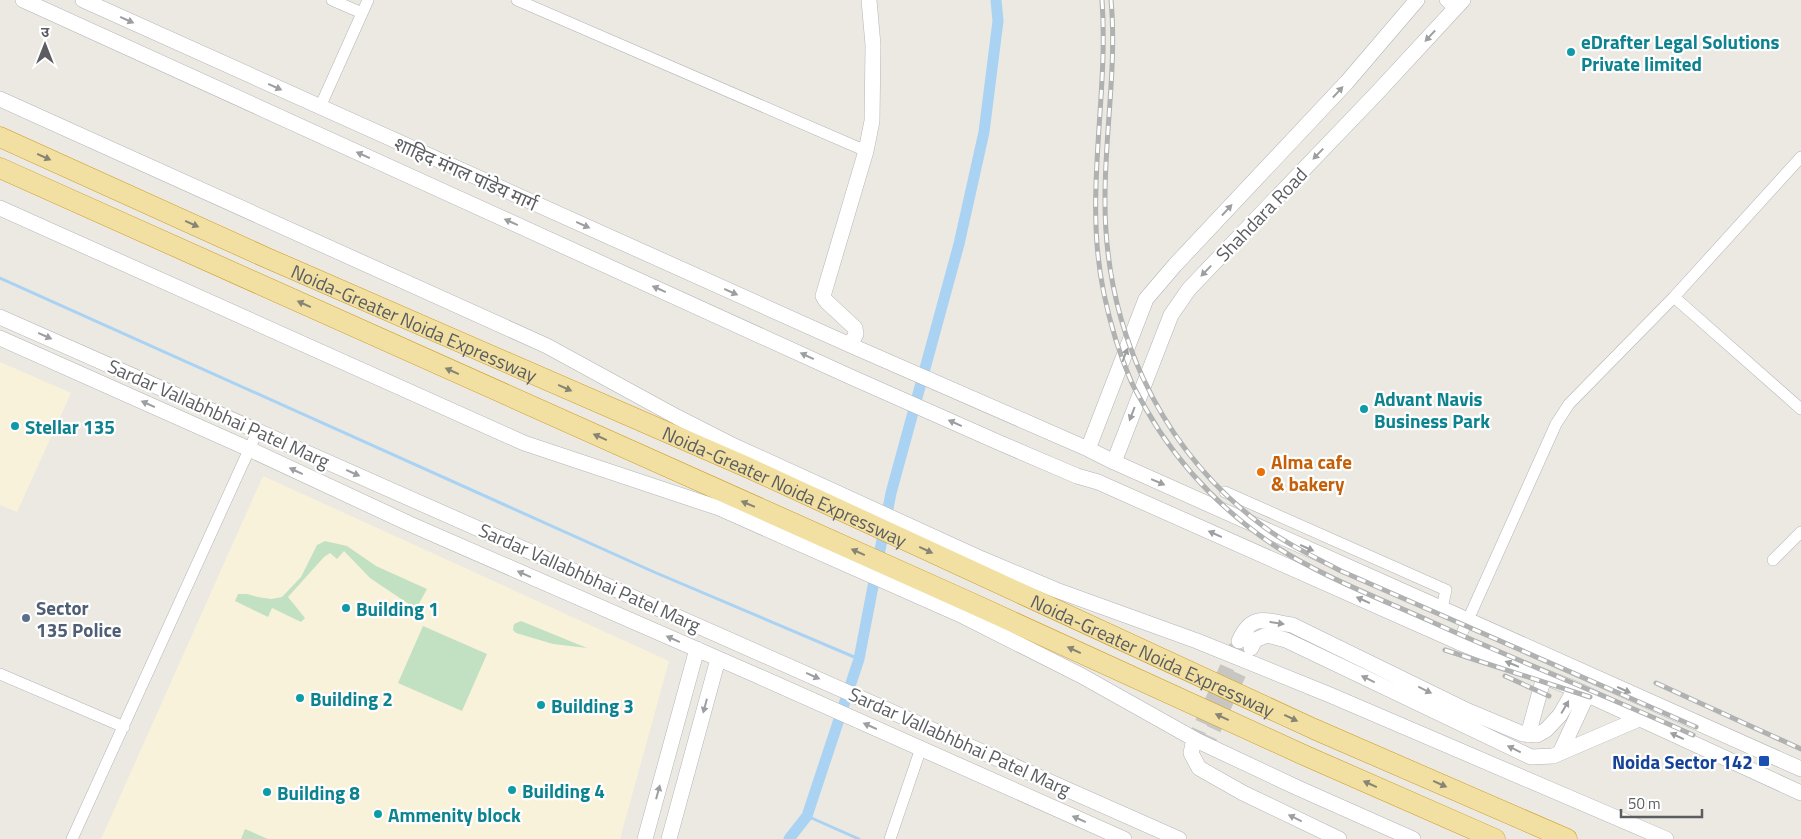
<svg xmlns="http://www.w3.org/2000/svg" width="1801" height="839" viewBox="0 0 1801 839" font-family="'Titillium Web','Noto Sans Devanagari',sans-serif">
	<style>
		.commercial { fill: #f9f2da }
		.green { fill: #c2e0c2 }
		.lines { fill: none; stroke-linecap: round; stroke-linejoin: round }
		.stream { stroke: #aad3f3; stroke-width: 3 }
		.canal { stroke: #aad3f3; stroke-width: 11 }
		.tertiary-tunnel { stroke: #c7c6c2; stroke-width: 15; stroke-dasharray: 15 8; stroke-linecap: butt }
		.minor-casing { stroke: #b3b4b8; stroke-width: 12 }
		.tertiary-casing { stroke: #b3b4b8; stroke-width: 16 }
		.trunk-casing { stroke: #d0991d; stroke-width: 21 }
		.minor { stroke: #fff; stroke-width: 11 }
		.tertiary { stroke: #fff; stroke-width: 15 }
		.trunk { stroke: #f1e0a2; stroke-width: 20 }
		.rail-casing { stroke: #b0b1b1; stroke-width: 5 }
		.rail { stroke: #fff; stroke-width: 3; stroke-dasharray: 9; stroke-linecap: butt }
		.oneway { fill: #9d9ea0 }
		.oneway2 { fill: #888474 }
		.culture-dot { fill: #0f9aa8; stroke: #fff; stroke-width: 2 }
		.food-dot { fill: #e8710a; stroke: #fff; stroke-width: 2 }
		.service-dot { fill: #5c6f8a; stroke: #fff; stroke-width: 2 }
		.transit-dot { fill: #1a4fb4; stroke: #fff; stroke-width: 2 }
		.labels { text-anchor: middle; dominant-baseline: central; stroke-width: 4.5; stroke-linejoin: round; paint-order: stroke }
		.culture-label { font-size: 19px; font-weight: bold; fill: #0d838f; stroke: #fff; text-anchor: start }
		.street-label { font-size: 19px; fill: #5b5d61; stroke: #fff }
		.food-label { font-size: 19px; font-weight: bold; fill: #c56008; stroke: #fff; text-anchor: start }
		.service-label { font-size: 19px; font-weight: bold; fill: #4e5e75; stroke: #fff; text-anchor: start }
		.transit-label { font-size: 19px; font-weight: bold; fill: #164399; stroke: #fff; text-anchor: end }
	</style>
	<rect width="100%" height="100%" fill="#ebe9e2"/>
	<!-- commercial -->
	<path class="commercial" d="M0,362l71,31 -54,119 -17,-7z
		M263,476l406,185 -49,178h-519z"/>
	<!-- green -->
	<path class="green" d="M325,541l22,5 29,20 51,23 -11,20 -46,-31 -26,-27 -7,8 -7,-6 -6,4 -36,40 17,21 -4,4 -29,-14 -4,9 -33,-16 3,-7h9l11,3 13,2 11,-2 19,-20 16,-32z
		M521,621l66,27 -34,-4 -37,-11 -3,-3 1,-6z
		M423,626l64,28 -25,57 -64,-28z
		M245,829l23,10h-27z"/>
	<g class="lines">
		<!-- stream -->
		<path class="stream" d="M0,278l654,294 205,87
			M807,816l52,23"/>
		<!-- canal -->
		<path class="canal" d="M789,839l18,-23 52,-157 32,-166 68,-249 25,-112 14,-111 -2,-21"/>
		<!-- tertiary-tunnel -->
		<path class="tertiary-tunnel" d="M1193,744l46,-103
			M1204,750l46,-101"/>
		<!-- minor casing -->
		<g class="minor-casing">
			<path id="minor" d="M332,0l30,13
				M517,0l349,151
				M1445,0l9,9
				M320,107l48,-107
				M1674,297l127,112
				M1225,492l221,98 -4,18
				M1773,560l28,-28
				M1458,642l98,-218 13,-20 105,-107 127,-140
				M0,674l124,53
				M72,839l186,-409
				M890,839l31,-91"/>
		</g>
		<!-- tertiary casing -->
		<g class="tertiary-casing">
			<path id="tertiary" d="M23,0l828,377 149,66 77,33 21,6 360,160 117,47 226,104
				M83,0l767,345 238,104 26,13 687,307
				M0,99l547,247 130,71 53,27 252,115 74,31 141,51 133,54 336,144
				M0,208l524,235 195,65 244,108 119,60 116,65 100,47 115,51
				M0,317l1179,522
				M0,338l249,111 161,75 348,152 366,163
				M850,345l6,-11 -1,-6 -29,-27 -3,-5 43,-145 6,-30 1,-76 -4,-45
				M1088,449l58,-150 29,-34 172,-183 70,-82
				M1114,462l57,-147 18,-26 187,-195 87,-94
				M1239,641c13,-29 27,-20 53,-16l176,86 55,23 14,1 9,-5 14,-15 15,-26
				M1251,648l4,-8 12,-5 19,5 245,117 22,-1 86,-37
				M1528,735l16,-58
				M1193,744l-2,9 8,15 44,25 96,46
				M1560,753l27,-58
				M645,839l52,-190
				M669,839l49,-180"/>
		</g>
		<!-- trunk casing -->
		<g class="trunk-casing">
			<g id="trunk">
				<path id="s1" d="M0,137l267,121 482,210 565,261 253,110"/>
				<path d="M0,168l967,433 339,155 189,83"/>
			</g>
		</g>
		<!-- minor -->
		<use href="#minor" class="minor"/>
		<!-- tertiary -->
		<use href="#tertiary" class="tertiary"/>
		<!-- trunk -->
		<use href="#trunk" class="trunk"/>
		<!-- rail casing -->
		<g class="rail-casing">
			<path id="rail" d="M1102,0c7,98 -19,196 2,294 6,29 15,59 27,87 4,9 10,19 15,28 34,60 86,112 145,147 45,26 94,45 141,66 86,39 174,74 261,113
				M1111,0c6,64 -6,133 -6,197 -1,128 52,248 154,326 25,20 54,33 82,48l355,156
				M1445,650l145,47
				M1505,676l44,20
				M1656,683l145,66"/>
		</g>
		<!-- rail -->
		<use href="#rail" class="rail"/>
	</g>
	<!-- one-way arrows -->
	<defs><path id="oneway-solid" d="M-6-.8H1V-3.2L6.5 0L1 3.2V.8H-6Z" transform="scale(1.25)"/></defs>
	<g class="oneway">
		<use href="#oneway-solid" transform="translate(127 20) rotate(24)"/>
		<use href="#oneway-solid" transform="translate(1430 36) rotate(133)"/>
		<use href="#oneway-solid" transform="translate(275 87) rotate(24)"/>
		<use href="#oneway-solid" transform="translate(1338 92) rotate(-47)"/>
		<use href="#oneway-solid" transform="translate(1318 154) rotate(134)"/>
		<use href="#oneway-solid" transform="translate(363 155) rotate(-156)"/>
		<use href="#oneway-solid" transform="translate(1227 210) rotate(-47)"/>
		<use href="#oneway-solid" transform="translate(511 222) rotate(-156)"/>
		<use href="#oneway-solid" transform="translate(583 225) rotate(24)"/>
		<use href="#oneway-solid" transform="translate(1206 271) rotate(134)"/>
		<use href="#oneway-solid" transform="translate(659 289) rotate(-156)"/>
		<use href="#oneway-solid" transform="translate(731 292) rotate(24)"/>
		<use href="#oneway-solid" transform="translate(45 336) rotate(24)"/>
		<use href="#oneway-solid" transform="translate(1125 355) rotate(-69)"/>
		<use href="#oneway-solid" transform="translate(807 356) rotate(-155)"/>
		<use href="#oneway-solid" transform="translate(148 404) rotate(-156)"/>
		<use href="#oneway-solid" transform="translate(1132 414) rotate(111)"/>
		<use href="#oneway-solid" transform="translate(955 423) rotate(-156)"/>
		<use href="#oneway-solid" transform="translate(296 471) rotate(-155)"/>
		<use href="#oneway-solid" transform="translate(353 473) rotate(24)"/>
		<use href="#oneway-solid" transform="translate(1158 482) rotate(23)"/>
		<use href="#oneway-solid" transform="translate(1215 534) rotate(-156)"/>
		<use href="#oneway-solid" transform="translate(1307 548) rotate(24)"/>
		<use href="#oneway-solid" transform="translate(524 574) rotate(-156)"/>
		<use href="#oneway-solid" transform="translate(1363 600) rotate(-156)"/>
		<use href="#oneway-solid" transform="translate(1277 623) rotate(9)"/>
		<use href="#oneway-solid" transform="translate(673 639) rotate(-156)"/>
		<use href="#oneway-solid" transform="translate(1512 664) rotate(-158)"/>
		<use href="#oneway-solid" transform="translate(813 676) rotate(24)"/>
		<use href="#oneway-solid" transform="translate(1368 679) rotate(-154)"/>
		<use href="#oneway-solid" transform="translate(1425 690) rotate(26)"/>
		<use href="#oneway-solid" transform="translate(1624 690) rotate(24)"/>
		<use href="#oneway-solid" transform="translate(705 706) rotate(105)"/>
		<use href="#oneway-solid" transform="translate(1565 707) rotate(-60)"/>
		<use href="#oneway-solid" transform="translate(870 726) rotate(-156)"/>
		<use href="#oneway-solid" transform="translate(1677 736) rotate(-155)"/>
		<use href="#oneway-solid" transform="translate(1514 749) rotate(-154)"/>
		<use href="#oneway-solid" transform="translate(658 792) rotate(-75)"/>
		<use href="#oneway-solid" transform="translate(1295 818) rotate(-154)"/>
		<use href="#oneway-solid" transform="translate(1079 819) rotate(-156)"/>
	</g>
	<g class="oneway2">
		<use href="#oneway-solid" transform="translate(44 157) rotate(24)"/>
		<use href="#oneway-solid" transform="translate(192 224) rotate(24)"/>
		<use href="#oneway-solid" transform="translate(304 304) rotate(-156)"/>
		<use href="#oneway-solid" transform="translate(452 371) rotate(-156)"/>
		<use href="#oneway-solid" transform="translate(565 388) rotate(24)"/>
		<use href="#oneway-solid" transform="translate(600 437) rotate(-156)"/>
		<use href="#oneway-solid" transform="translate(748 504) rotate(-157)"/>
		<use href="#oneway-solid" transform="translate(926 550) rotate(25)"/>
		<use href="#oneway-solid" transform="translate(858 552) rotate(-156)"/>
		<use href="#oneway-solid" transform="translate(1074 650) rotate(-155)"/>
		<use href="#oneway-solid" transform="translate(1222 717) rotate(-155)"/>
		<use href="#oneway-solid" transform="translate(1291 718) rotate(25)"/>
		<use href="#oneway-solid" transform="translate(1370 784) rotate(-156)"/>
		<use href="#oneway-solid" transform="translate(1440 784) rotate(24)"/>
	</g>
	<!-- markers -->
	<g class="culture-dot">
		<circle cx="1571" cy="52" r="5"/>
		<circle cx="1364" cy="409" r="5"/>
		<circle cx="15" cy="426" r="5"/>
		<circle cx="346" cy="608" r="5"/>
		<circle cx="300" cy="698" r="5"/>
		<circle cx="541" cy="705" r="5"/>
		<circle cx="512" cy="790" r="5"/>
		<circle cx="267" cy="792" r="5"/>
		<circle cx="378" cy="814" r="5"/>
	</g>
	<circle class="food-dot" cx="1261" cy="472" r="5"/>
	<circle class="service-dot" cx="26" cy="618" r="5"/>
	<rect class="transit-dot" x="1758" y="755" width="12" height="12" rx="2.5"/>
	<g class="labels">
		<!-- culture labels -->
		<g class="culture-label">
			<text x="1581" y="41">eDrafter Legal Solutions<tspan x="1581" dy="22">Private limited</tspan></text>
			<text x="1374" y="398">Advant Navis<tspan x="1374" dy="22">Business Park</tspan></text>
			<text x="25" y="426">Stellar 135</text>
			<text x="356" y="608">Building 1</text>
			<text x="310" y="698">Building 2</text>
			<text x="551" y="705">Building 3</text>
			<text x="522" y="790">Building 4</text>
			<text x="277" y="792">Building 8</text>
			<text x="388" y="814">Ammenity block</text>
		</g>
		<!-- street labels -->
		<g class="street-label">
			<text transform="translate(466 173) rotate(24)">शाहिद मंगल पांडेय मार्ग</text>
			<text transform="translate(1261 214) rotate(-46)">Shahdara Road</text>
			<text stroke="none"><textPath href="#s1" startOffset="454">Noida-Greater Noida Expressway</textPath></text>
			<text transform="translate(219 413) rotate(24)">Sardar Vallabhbhai Patel Marg</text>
			<text stroke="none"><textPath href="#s1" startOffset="859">Noida-Greater Noida Expressway</textPath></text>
			<text transform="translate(590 577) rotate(24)">Sardar Vallabhbhai Patel Marg</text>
			<text stroke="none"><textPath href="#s1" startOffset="1264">Noida-Greater Noida Expressway</textPath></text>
			<text transform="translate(960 741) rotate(24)">Sardar Vallabhbhai Patel Marg</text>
		</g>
		<!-- food labels -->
		<g class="food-label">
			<text x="1271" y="461">Alma cafe<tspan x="1271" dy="22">&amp; bakery</tspan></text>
		</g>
		<!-- service labels -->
		<g class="service-label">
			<text x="36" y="607">Sector<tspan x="36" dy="22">135 Police</tspan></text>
		</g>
		<!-- transit labels -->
		<g class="transit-label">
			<text x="1753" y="761">Noida Sector 142</text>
		</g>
	</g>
	<!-- north arrow -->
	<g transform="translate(45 45)" stroke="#ffffff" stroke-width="4" paint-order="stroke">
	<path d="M0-4L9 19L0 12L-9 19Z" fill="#5b5d61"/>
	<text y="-8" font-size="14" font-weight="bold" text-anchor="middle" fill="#5b5d61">उ</text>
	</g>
	<!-- scale -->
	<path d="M1621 809v8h81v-8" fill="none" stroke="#5b5d61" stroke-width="2.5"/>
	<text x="1628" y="809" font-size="15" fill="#5b5d61" stroke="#ffffff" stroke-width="4" paint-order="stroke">50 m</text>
</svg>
